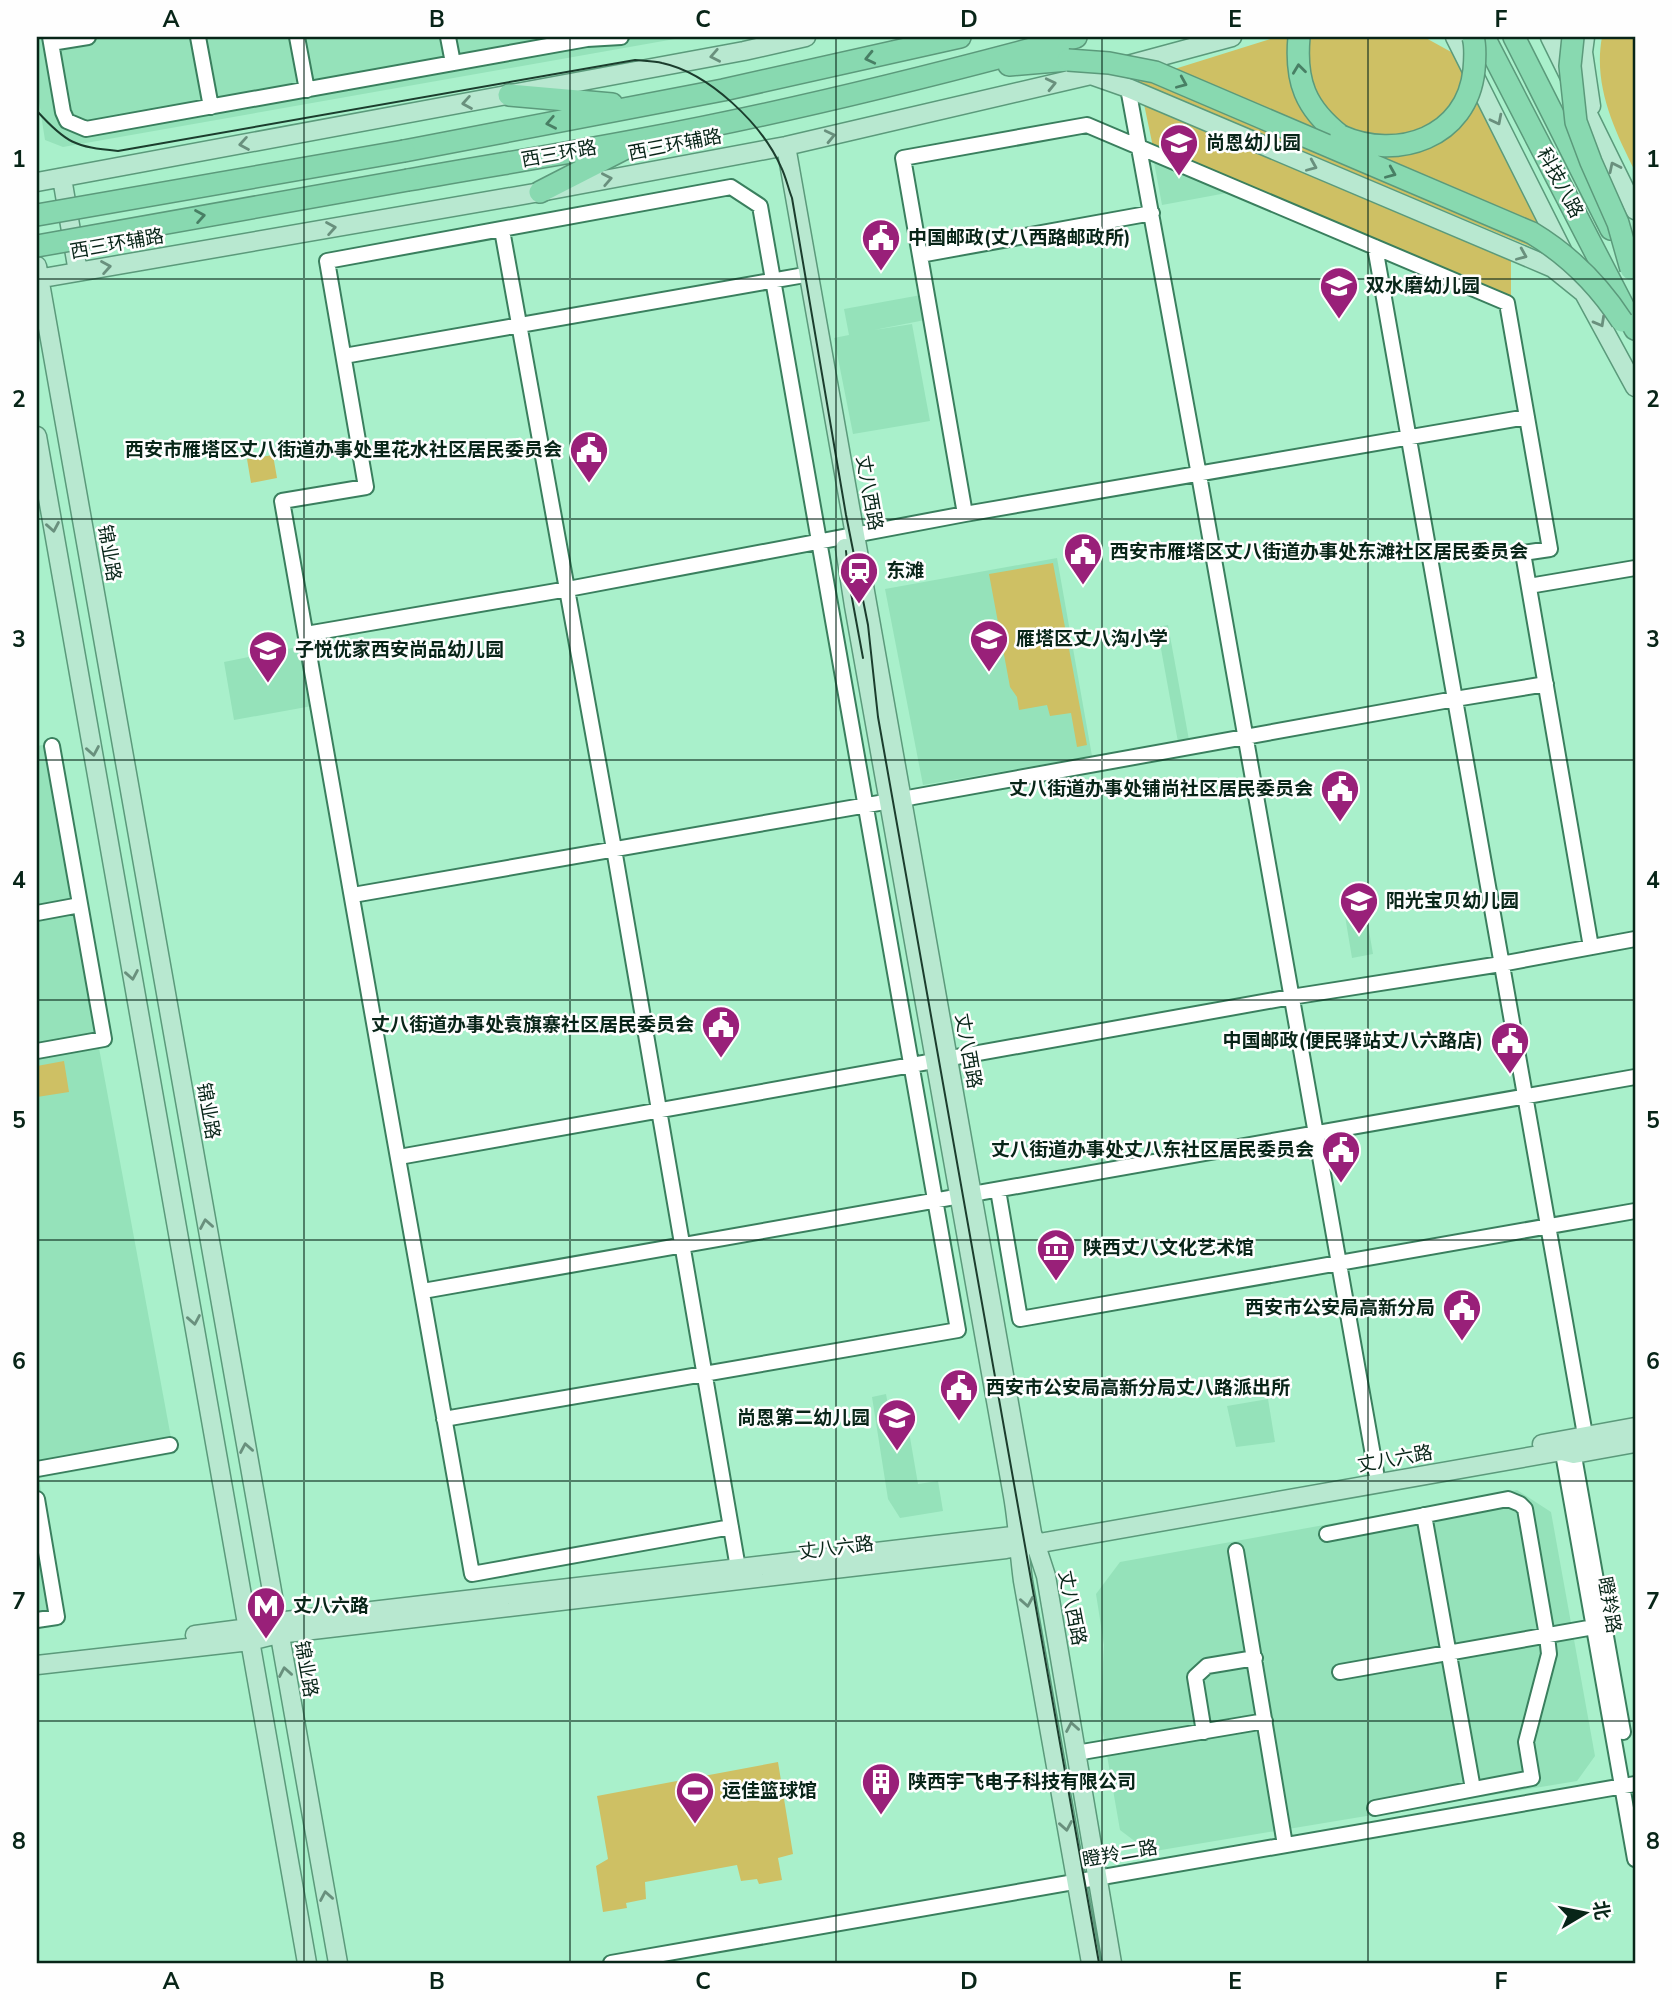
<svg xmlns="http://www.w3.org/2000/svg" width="1672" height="2000" viewBox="0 0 1672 2000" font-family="'Nunito Sans','Noto Sans SC',sans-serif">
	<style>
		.built { fill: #95e2ba }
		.green { fill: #cec064 }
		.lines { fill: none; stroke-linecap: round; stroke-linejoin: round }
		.minor-casing { stroke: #3a7f5e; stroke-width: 18 }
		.major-casing { stroke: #5b9a7b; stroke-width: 21 }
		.highway-casing { stroke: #5b9a7b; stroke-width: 24 }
		.minor { stroke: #fff; stroke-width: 14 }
		.major { stroke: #b8e8d0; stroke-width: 18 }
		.highway { stroke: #88d9b0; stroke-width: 21 }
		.tram { stroke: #1b3d2d; stroke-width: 2 }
		.highway-bridge-casing { stroke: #5b9a7b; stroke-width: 24; stroke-linecap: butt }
		.highway-bridge { stroke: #88d9b0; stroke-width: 21 }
		.oneway { stroke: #69907d }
		.oneway2 { stroke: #487f64 }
		.grid { fill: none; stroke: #082518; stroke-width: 2; stroke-opacity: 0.55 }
		.labels { text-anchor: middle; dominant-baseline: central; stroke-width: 5; stroke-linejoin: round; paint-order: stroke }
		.poi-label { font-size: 19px; font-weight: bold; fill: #082518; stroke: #fefefe; text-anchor: start }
		.street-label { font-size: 19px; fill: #082518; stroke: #fefefe }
		.neatline { fill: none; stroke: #082518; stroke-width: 2.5 }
		.grid-label { font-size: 23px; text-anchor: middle; font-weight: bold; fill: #082518 }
	</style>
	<rect width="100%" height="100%" fill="#a9f0cb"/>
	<!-- built -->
	<path class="built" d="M37,37h649l-623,110 -18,-7 -8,-51z
		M1166,161l66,31 -70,13 -8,-43z
		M921,295l4,25 -51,10 38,-6 18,97 -77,13 -19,-96 15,-3 -5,-26z
		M1057,558l35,198 -169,29 -38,-196z
		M1168,625l21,115 -11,2 -21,-115z
		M302,646l10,60 -78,14 -10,-58z
		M59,742l53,302 -13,4 75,406 -135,24 24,145 -26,4v-881z
		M1366,913l7,41 -21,4 -7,-42z
		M886,1394l5,28 16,-2 11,64 20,-3 5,30 -43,7 -12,-19 -16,-102z
		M1268,1399l7,43 -39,5 -9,-41z
		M1517,1490l34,22 44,244 -18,25 -428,71 -29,-22 -20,-115 4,-70 -8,-51 24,-32z"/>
	<!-- green -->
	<path class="green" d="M1277,37h147l29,16 92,176 6,26 -418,-173z
		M1602,37h33v134c-21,-42 -42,-86 -33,-134z
		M1144,104l367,154v40l-358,-151z
		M273,455l4,23 -26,5 -4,-24z
		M1053,563l34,182 -10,2 -6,-34 -21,3 -3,-11 -28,5 -2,-13 -7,-10 -21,-113z
		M64,1061l5,31 -32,5v-31z
		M778,1762l15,92 -15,4 4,22 -23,4 -2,-5 -16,2 -4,-16 -92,17 1,17 -20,4 1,5 -24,4 -7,-46 12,-7 -11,-63z"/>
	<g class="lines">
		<!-- minor casing -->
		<g class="minor-casing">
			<path id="minor" d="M50,37l13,75 4,9 19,8 501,-90 34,-2
				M198,37l13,70
				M297,37l10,53
				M448,37l5,26
				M51,43l37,-6
				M1128,88l71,387 177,997
				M502,230l112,619 124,719
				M1375,247l212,1199
				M920,255l232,-42
				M344,356l455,-80
				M965,514l-62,-356 184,-33 420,178 43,246 -27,4 68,394
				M1529,586l106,-18
				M306,634l262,-45 397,-75 562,-97
				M353,895l549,-96 553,-100 91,-15
				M37,913l43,-8
				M37,1051l67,-12 -52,-293
				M399,1157l892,-160 210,-33 134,-25
				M998,1190l22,129 615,-108
				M423,1291l1212,-214
				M444,1419l514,-89 -198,-1124 -29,-19 -404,74 39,226 -84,14c64,357 125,716 190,1073l259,-47
				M1561,1442l74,417
				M1572,1445l51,287
				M37,1469l133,-24
				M37,1499l20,118 -20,3
				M1424,1515l49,274
				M1327,1534l181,-35 12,5 5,5 22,127 2,18 -23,88 6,36 -157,30
				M1236,1551l49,294
				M1340,1672l254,-45
				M1204,1732l-9,-55 12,-11 48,-8
				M1082,1752l183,-31
				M611,1963l1024,-179"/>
		</g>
		<!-- major casing -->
		<g class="major-casing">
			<path id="major" d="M1455,37l110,219
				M1550,37l85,173
				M1585,37l-2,15 8,54
				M1091,75l37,13 425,180 31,25
				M786,146l246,1387 14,43 66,387
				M62,178l16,94
				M37,182l707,-131 62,-14
				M37,266l301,1697
				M37,279l503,-87 246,-46 305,-71 141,-38
				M1579,284l56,103
				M37,436l270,1527
				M845,548l9,58 159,890c5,28 6,56 10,85l68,382
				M1542,1444l93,-17
				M195,1635l54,-7 28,-6 752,-88
				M37,1665l213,-24 28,-7 728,-85 556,-98 12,3 61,-11"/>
		</g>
		<!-- highway casing -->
		<g class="highway-casing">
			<path id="highway" d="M1299,37c-4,44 6,71 42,99
				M1484,37l151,292
				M1514,37l97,192
				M1009,65l59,-5
				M509,95l103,9
				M404,151l319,-61 237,-53
				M408,180c78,-14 157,-26 235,-41 146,-27 290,-63 433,-102
				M540,192l84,-43"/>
		</g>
		<!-- minor -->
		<use href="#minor" class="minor"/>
		<!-- major -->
		<use href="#major" class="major"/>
		<!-- highway -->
		<use href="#highway" class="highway"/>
		<!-- tram -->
		<path class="tram" d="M37,111c29,32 38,36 81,40l517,-91c9,1 19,1 27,3 47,10 100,61 119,104 5,10 7,21 11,31l54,317 22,110 10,92 221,1246
			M846,551l3,31 14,76"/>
		<!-- highway-bridge casing -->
		<g class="highway-bridge-casing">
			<path id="highway-bridge" d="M1573,37l-3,29 6,56 15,40 27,61 13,46
				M1068,60l41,3 46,9 377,161c38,23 66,51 90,88
				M1341,136c56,25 126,2 133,-66 1,-11 2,-23 -1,-33
				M37,215l367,-64
				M37,246l371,-66"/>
		</g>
		<!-- highway-bridge -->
		<use href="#highway-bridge" class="highway-bridge"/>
	</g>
	<!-- one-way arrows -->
	<defs><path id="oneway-chevron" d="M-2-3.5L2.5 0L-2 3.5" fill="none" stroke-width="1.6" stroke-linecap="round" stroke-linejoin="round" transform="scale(1.75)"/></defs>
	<g class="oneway">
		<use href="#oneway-chevron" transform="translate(715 56) rotate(169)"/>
		<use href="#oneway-chevron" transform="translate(1051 84) rotate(-13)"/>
		<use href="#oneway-chevron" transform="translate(467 103) rotate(170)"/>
		<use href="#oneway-chevron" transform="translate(1497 120) rotate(63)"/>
		<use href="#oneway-chevron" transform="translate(830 136) rotate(-13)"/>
		<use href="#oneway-chevron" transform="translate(244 144) rotate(170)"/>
		<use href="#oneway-chevron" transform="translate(1312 166) rotate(23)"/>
		<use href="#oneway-chevron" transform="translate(1614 167) rotate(-116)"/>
		<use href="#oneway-chevron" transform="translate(607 179) rotate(-11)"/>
		<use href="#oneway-chevron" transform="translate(331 228) rotate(-10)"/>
		<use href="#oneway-chevron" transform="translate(1522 255) rotate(23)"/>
		<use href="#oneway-chevron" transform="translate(106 267) rotate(-10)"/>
		<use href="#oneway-chevron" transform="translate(1600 322) rotate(61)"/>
		<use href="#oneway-chevron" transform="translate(53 527) rotate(80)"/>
		<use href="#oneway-chevron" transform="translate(93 751) rotate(80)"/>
		<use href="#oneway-chevron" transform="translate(132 975) rotate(80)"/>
		<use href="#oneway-chevron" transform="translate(206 1224) rotate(-100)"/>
		<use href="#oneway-chevron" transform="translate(194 1320) rotate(80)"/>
		<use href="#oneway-chevron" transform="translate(246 1448) rotate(-100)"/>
		<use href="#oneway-chevron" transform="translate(1027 1602) rotate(80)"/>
		<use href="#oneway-chevron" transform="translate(285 1672) rotate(-100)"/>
		<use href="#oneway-chevron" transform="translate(1072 1727) rotate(-100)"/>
		<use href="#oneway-chevron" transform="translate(1066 1826) rotate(80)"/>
		<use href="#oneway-chevron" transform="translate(326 1896) rotate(-100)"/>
	</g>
	<g class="oneway2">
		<use href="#oneway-chevron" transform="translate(870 58) rotate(167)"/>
		<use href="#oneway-chevron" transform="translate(1299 69) rotate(-97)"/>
		<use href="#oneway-chevron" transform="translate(1182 83) rotate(23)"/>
		<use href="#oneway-chevron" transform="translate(551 123) rotate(169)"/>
		<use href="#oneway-chevron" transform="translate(1391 173) rotate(23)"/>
		<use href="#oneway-chevron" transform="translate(200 216) rotate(-10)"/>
	</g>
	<!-- grid -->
	<path class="grid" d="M304,37v1926M570,37v1926M836,37v1926M1102,37v1926M1368,37v1926M37,279h1598M37,519h1598M37,760h1598M37,1000h1598M37,1240h1598M37,1481h1598M37,1721h1598"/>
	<!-- icons -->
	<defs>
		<g id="school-pin" transform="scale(2.0125)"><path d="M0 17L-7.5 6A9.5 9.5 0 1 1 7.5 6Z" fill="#992079" stroke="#fefefe"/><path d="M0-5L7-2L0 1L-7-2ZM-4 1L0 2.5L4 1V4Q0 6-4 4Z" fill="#fff"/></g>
		<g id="civic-pin" transform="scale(2.0125)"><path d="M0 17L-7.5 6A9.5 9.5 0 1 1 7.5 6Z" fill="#992079" stroke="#fefefe"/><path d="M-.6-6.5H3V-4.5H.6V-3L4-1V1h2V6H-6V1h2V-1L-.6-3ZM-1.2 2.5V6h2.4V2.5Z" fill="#fff"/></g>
		<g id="station-pin" transform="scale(2.0125)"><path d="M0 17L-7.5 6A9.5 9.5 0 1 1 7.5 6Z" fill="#992079" stroke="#fefefe"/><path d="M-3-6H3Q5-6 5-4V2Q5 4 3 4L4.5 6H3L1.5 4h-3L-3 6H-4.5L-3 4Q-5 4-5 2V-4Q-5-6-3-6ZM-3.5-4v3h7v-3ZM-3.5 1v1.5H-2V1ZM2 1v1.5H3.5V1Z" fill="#fff"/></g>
		<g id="museum-pin" transform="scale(2.0125)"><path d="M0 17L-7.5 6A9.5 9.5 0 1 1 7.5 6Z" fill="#992079" stroke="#fefefe"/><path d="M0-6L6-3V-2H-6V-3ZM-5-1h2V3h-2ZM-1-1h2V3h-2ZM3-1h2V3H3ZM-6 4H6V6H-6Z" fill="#fff"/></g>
		<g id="metro-pin" transform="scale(2.0125)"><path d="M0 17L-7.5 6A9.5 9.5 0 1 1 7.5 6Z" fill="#992079" stroke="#fefefe"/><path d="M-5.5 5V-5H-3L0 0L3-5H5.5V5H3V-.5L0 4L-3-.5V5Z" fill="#fff"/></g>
		<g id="building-pin" transform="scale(2.0125)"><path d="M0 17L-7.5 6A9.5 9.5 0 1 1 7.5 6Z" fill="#992079" stroke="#fefefe"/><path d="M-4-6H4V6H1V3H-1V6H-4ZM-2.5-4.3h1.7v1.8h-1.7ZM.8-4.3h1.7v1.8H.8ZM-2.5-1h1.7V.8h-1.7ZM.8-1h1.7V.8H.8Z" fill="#fff"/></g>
		<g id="stadium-pin" transform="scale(2.0125)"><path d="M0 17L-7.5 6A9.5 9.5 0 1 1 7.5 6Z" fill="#992079" stroke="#fefefe"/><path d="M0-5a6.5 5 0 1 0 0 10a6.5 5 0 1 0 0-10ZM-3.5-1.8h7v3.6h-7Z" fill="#fff"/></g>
	</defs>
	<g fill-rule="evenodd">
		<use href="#school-pin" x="1179" y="143"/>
		<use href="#civic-pin" x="881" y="238"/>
		<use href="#school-pin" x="1339" y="286"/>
		<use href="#civic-pin" x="589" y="450"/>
		<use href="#civic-pin" x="1083" y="552"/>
		<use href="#station-pin" x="859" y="571"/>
		<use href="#school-pin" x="989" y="639"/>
		<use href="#school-pin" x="268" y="650"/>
		<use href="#civic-pin" x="1340" y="789"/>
		<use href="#school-pin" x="1359" y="901"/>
		<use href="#civic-pin" x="721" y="1025"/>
		<use href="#civic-pin" x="1510" y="1041"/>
		<use href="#civic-pin" x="1341" y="1150"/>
		<use href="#museum-pin" x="1056" y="1248"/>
		<use href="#civic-pin" x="1462" y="1308"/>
		<use href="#civic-pin" x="959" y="1388"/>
		<use href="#school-pin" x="897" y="1418"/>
		<use href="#metro-pin" x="266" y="1606"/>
		<use href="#building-pin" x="881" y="1782"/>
		<use href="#stadium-pin" x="695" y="1791"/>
	</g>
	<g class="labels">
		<!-- poi labels -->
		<g class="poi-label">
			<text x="1206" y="143">尚恩幼儿园</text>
			<text x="908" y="238">中国邮政(丈八西路邮政所)</text>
			<text x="1366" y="286">双水磨幼儿园</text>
			<text x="562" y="450" text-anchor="end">西安市雁塔区丈八街道办事处里花水社区居民委员会</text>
			<text x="1110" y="552">西安市雁塔区丈八街道办事处东滩社区居民委员会</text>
			<text x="886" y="571">东滩</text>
			<text x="1016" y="639">雁塔区丈八沟小学</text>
			<text x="295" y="650">子悦优家西安尚品幼儿园</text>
			<text x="1313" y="789" text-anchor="end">丈八街道办事处铺尚社区居民委员会</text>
			<text x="1386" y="901">阳光宝贝幼儿园</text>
			<text x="694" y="1025" text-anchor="end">丈八街道办事处袁旗寨社区居民委员会</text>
			<text x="1483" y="1041" text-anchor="end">中国邮政(便民驿站丈八六路店)</text>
			<text x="1314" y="1150" text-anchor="end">丈八街道办事处丈八东社区居民委员会</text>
			<text x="1083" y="1248">陕西丈八文化艺术馆</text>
			<text x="1435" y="1308" text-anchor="end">西安市公安局高新分局</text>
			<text x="986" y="1388">西安市公安局高新分局丈八路派出所</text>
			<text x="870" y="1418" text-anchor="end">尚恩第二幼儿园</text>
			<text x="293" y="1606">丈八六路</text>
			<text x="908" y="1782">陕西宇飞电子科技有限公司</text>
			<text x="722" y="1791">运佳篮球馆</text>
		</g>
		<!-- street labels -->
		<g class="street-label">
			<text transform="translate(675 145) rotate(-11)">西三环辅路</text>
			<text transform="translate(559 154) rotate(-10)">西三环路</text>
			<text transform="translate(1560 183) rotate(62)">科技八路</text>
			<text transform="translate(117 244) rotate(-10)">西三环辅路</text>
			<text transform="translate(869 493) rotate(80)">丈八西路</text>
			<text transform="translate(109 553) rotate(80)">锦业路</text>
			<text transform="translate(968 1051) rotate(80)">丈八西路</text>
			<text transform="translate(208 1111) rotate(80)">锦业路</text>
			<text transform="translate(1395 1459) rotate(-10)">丈八六路</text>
			<text transform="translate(836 1548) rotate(-7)">丈八六路</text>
			<text transform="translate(1609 1605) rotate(80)">瞪羚路</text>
			<text transform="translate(1072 1608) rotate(79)">丈八西路</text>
			<text transform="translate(306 1669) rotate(80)">锦业路</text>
			<text transform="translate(1120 1854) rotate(-10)">瞪羚二路</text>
		</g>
	</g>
	<!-- border -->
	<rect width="1672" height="2000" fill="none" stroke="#fefefe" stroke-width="77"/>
	<!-- north arrow -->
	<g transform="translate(1585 1913) rotate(80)" stroke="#fefefe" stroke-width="5" paint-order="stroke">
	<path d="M0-5L12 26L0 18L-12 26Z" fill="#082518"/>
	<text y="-10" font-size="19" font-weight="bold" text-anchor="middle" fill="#082518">北</text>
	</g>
	<rect x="38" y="38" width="1596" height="1924" class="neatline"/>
	<g class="grid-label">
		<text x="171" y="27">A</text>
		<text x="437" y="27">B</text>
		<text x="703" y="27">C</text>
		<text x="969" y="27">D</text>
		<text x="1235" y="27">E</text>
		<text x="1501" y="27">F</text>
		<text x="19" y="167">1</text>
		<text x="1653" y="167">1</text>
		<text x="19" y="407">2</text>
		<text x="1653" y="407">2</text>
		<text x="19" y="647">3</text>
		<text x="1653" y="647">3</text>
		<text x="19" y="888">4</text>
		<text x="1653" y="888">4</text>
		<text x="19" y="1128">5</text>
		<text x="1653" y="1128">5</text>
		<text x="19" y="1369">6</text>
		<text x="1653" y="1369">6</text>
		<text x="19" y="1609">7</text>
		<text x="1653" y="1609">7</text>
		<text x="19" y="1849">8</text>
		<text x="1653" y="1849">8</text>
		<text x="171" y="1989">A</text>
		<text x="437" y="1989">B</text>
		<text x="703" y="1989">C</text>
		<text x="969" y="1989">D</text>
		<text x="1235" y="1989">E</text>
		<text x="1501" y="1989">F</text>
	</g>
</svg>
